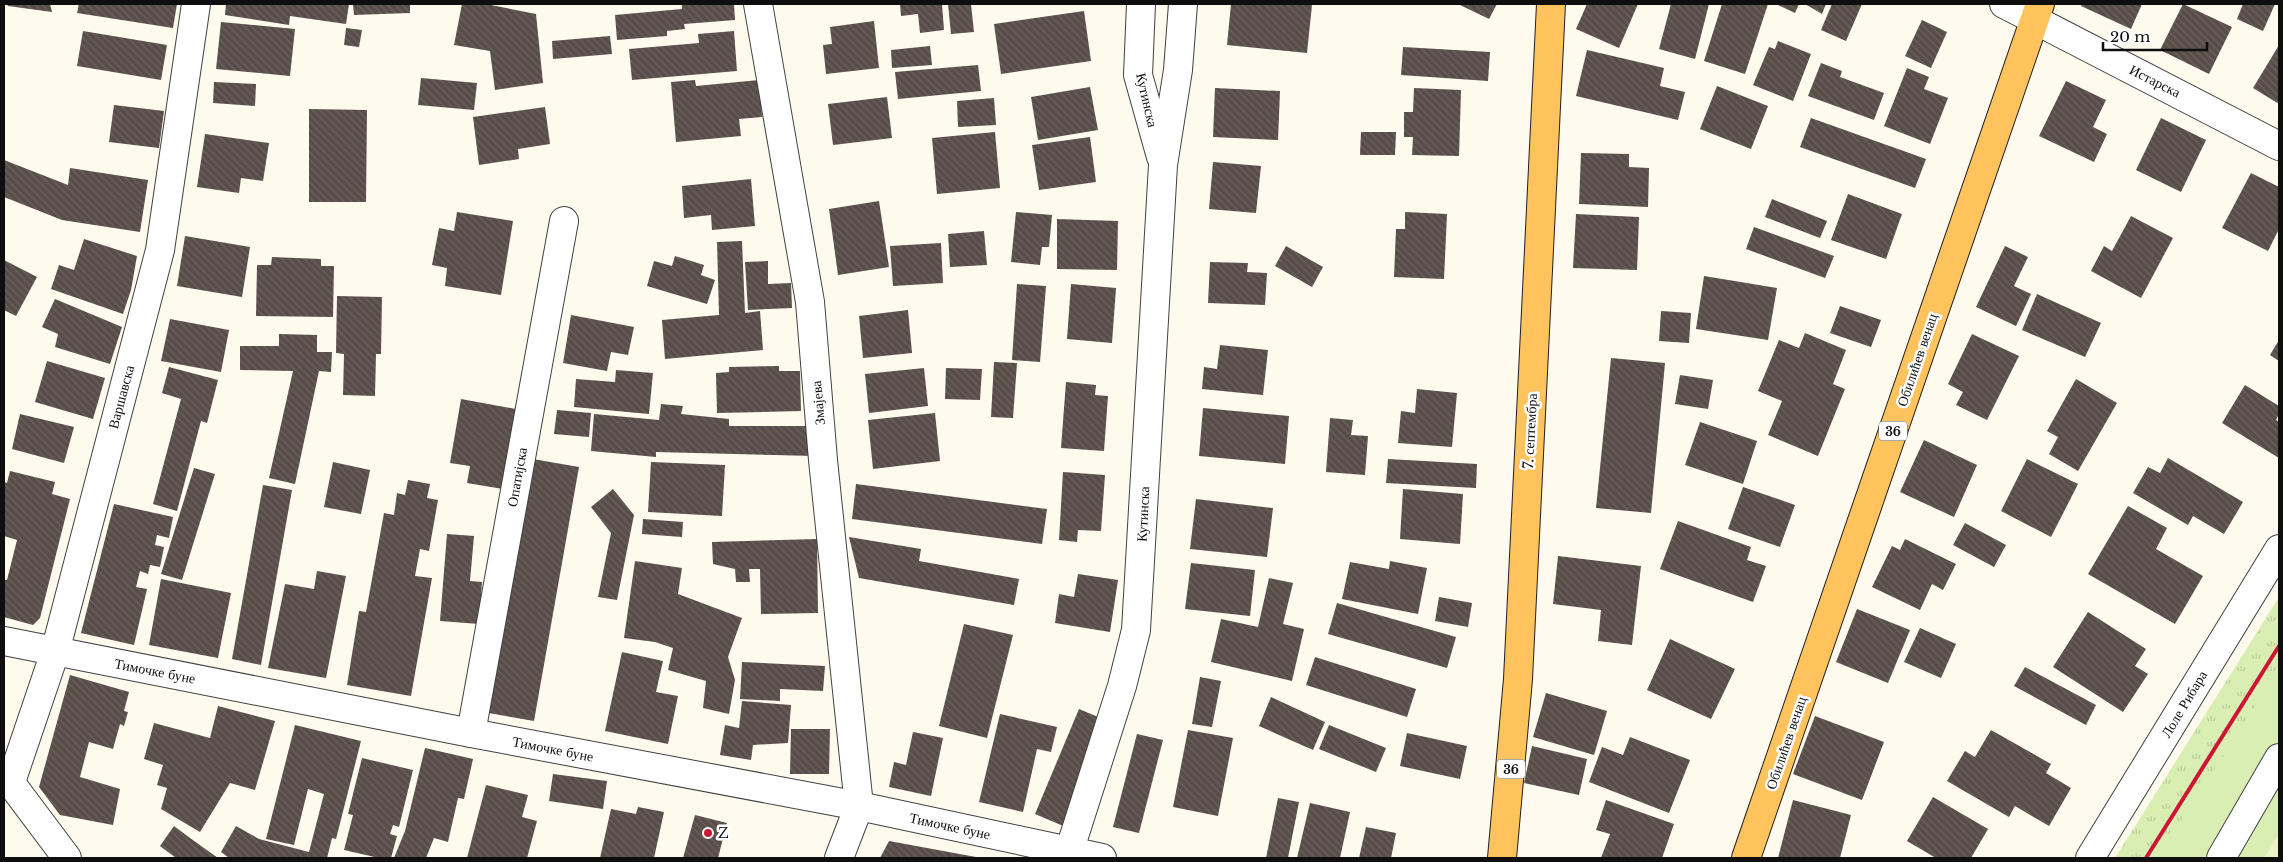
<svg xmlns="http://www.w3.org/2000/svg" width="2283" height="862" viewBox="0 0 2283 862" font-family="'Libre Baskerville',serif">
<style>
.grass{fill:url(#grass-tufts)}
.park{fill:#d9eeb3}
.pitch{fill:#eaf4c6}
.building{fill:url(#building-back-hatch)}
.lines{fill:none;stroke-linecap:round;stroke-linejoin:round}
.minor-casing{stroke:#414141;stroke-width:30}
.primary-casing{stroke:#1f1f1f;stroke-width:30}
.minor{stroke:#fff;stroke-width:28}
.primary{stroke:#ffc35e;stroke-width:28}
.rail{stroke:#cd1636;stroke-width:4}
.poi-dot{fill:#cd1636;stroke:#fff;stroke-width:2}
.labels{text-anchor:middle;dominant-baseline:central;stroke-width:5;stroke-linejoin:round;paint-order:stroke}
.shield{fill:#fff;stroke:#565656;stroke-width:1}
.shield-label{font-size:12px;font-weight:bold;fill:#0e0e0e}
.street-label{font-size:14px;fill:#0e0e0e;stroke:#fff}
.poi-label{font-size:14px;fill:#0e0e0e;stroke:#fff;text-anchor:start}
</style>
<defs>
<pattern id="grass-tufts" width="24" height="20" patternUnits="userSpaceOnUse" patternTransform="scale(1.25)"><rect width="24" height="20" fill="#d9eeb3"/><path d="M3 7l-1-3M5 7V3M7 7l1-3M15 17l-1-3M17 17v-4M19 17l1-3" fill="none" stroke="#b9cb99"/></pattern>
<pattern id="building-back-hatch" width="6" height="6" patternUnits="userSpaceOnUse" patternTransform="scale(1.25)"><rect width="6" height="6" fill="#584d49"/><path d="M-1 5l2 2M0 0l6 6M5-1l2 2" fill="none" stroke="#6b625f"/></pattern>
</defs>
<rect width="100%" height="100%" fill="#fffaee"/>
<polygon class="grass" points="2279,597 2279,858 2115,858"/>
<polygon class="park" points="2279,669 2279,858 2157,858 2277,672"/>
<polygon class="pitch" points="2279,834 2279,858 2264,858"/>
<g class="building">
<polygon points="7,4 50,4 52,12 8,6"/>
<polygon points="79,4 177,4 173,28 77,13"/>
<polygon points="226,4 349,4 346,24 290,16 289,25 225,15"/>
<polygon points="353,4 410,4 410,13 354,15"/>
<polygon points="462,4 486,4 536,14 543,83 495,90 490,51 454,45"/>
<polygon points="682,4 734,4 735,20 684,24 685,29 667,31 667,36 617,40 615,15 682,9"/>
<polygon points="900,4 942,4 944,30 920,33 918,14 901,16"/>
<polygon points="948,4 971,4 974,32 951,34"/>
<polygon points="1231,4 1312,5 1307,53 1227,45"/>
<polygon points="1458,4 1497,4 1489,19"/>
<polygon points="1587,4 1638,4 1619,48 1576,29"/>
<polygon points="1671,4 1709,4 1695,59 1659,49"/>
<polygon points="1722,4 1768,4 1745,74 1704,61"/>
<polygon points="1776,4 1799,4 1795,13"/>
<polygon points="1805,4 1826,4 1822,14"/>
<polygon points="1832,4 1862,4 1846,41 1821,30"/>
<polygon points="2082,4 2142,4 2131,29 2081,6"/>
<polygon points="2183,4 2232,27 2209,74 2160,50"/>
<polygon points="2243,4 2275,4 2263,31 2237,19"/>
<polygon points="1084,11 1091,61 1001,74 994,24"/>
<polygon points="1922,20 1947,32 1931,68 1905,56"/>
<polygon points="874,21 879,68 826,74 823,45 832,44 830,27"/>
<polygon points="221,22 295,29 290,76 216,69"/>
<polygon points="346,28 362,30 359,47 344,45"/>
<polygon points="83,31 167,45 161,80 77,66"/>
<polygon points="734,31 737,71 632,80 629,49 699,43 698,34"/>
<polygon points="610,36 612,54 553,59 552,41"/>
<polygon points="1778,41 1811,54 1793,101 1753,85 1769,47 1775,49"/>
<polygon points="2279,45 2279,104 2253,88"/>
<polygon points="930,46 932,65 892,68 891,50"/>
<polygon points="1403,47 1490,52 1488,81 1401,75"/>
<polygon points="1587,50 1664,68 1660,86 1685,92 1678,120 1576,96"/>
<polygon points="1821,63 1842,71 1840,77 1884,93 1874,120 1808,96"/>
<polygon points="978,65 981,91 898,99 895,72"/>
<polygon points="1907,68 1929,77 1924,89 1948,98 1930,144 1884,126"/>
<polygon points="421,78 477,83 474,110 418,105"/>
<polygon points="695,80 696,86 759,80 762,117 739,119 741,136 676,142 671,82"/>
<polygon points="2066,81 2106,100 2093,127 2107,134 2094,162 2039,136"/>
<polygon points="214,82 256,84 255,106 213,103"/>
<polygon points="1717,86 1768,106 1751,149 1700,129"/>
<polygon points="1090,87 1098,130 1038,140 1031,97"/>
<polygon points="1215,88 1280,91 1278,140 1213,137"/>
<polygon points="1414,88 1461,90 1459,156 1412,155 1413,137 1404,137 1404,112 1413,112"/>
<polygon points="887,97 892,138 833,145 828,104"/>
<polygon points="994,98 996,125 958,127 957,101"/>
<polygon points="114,105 164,111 159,148 109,142"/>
<polygon points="545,107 550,144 518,149 519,159 479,165 473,117"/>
<polygon points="309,109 367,110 366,202 309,202"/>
<polygon points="1811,118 1926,159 1915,188 1800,147"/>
<polygon points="2161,118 2206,140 2181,192 2136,170"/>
<polygon points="995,132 1000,188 937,194 932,138"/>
<polygon points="1361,132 1396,132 1395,155 1360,155"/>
<polygon points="205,134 269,143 263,181 241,178 239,193 197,187"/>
<polygon points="1090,137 1096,182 1039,190 1032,145"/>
<polygon points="1581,153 1629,154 1629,167 1649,168 1648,207 1579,204"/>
<polygon points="4,160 68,185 70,168 148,180 140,232 62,220 4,197"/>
<polygon points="1213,162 1261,166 1256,213 1209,209"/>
<polygon points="2251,173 2279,187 2279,229 2268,251 2222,228"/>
<polygon points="751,179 755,226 712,230 711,215 684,218 682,186"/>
<polygon points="1848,194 1902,214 1886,259 1831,240"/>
<polygon points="1772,199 1827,221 1820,238 1765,217"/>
<polygon points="879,201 889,267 838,275 829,209"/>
<polygon points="457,212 513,221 501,295 445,286 447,268 432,265 439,228 454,231"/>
<polygon points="1016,212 1052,215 1049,247 1042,247 1040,265 1011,262"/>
<polygon points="1405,212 1447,214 1444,279 1394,277 1396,229 1405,229"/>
<polygon points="1576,214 1639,217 1637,270 1573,268"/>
<polygon points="2131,216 2173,238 2141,298 2091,271 2104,246 2112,251"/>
<polygon points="1057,219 1118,221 1117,270 1057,269"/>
<polygon points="1754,227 1834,256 1825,278 1746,249"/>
<polygon points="984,231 987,265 950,267 948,234"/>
<polygon points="185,236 250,247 242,297 177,286"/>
<polygon points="84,239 137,256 131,290 123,314 51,289 59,265 74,270"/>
<polygon points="742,241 745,313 760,311 763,350 665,359 662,320 719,315 717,242"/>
<polygon points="941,243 943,283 893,286 890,246"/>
<polygon points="1286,246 1323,267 1312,287 1275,266"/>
<polygon points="2005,246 2028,257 2014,286 2031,294 2016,326 1976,307"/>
<polygon points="675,256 704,265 701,275 715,280 707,304 647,286 654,261 672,266"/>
<polygon points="272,257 321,259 321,266 334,266 333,317 256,316 257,265 271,265"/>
<polygon points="4,260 37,277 16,316 4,310"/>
<polygon points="768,261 768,284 791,283 792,308 748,310 745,262"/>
<polygon points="1210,262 1248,263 1247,272 1267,273 1265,305 1208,303"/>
<polygon points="1704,276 1777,288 1768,340 1696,329"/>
<polygon points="1017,284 1046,286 1040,362 1012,360"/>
<polygon points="1071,284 1116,288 1112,343 1067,339"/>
<polygon points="2037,294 2101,323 2085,357 2022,330"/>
<polygon points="337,296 382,297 381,354 376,354 375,396 343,395 344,354 336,353"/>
<polygon points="55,299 122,327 110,364 55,347 58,334 42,327"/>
<polygon points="1840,306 1881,320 1871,347 1830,333"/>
<polygon points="908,310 912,353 863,358 859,316"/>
<polygon points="1661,311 1691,313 1689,343 1659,341"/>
<polygon points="571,315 634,327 628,355 611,352 607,371 563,363"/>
<polygon points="170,319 229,330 221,372 161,361"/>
<polygon points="1805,333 1846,350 1833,384 1845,389 1818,456 1768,435 1782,401 1758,391 1779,340 1799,348"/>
<polygon points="279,334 317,335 317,352 332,352 331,372 319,371 295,484 269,478 293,371 240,370 240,346 279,346"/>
<polygon points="1972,334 2019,356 1987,420 1956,405 1963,392 1948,384"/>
<polygon points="2279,340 2279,361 2270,355"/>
<polygon points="1220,345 1268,350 1263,395 1202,389 1204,367 1217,369"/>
<polygon points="1611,358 1665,363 1651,513 1596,508"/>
<polygon points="47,361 105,378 93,419 35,402"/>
<polygon points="994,362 1017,363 1013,418 991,417"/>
<polygon points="779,366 779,371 800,371 801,411 717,413 716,373 729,372 729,367"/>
<polygon points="169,367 218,380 207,423 201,421 177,511 153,504 181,399 162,393"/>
<polygon points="924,368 928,406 869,413 865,374"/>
<polygon points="946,368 982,369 980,400 945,399"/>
<polygon points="616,370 653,373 649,414 574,407 576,379 615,382"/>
<polygon points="1680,375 1713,380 1708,409 1675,404"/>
<polygon points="2076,379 2117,403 2078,471 2049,454 2058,437 2047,431"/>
<polygon points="1066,382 1096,385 1095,395 1108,396 1104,451 1061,448"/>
<polygon points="2245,385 2279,406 2279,414 2276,420 2279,422 2279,458 2222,423"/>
<polygon points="1417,389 1457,393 1452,447 1398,443 1401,411 1415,413"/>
<polygon points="461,399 516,409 503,489 467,483 470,466 450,463"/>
<polygon points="661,404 683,406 681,414 729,419 729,426 811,426 815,456 656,452 656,457 591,451 594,414 659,420"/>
<polygon points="1203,408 1289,416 1285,464 1199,456"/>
<polygon points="557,410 591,413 589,437 554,434"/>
<polygon points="935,413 940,461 873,469 868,420"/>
<polygon points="20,414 74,427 64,463 12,449"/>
<polygon points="1330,418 1353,420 1351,435 1368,436 1365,475 1326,472"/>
<polygon points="1700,422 1757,441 1743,484 1685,465"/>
<polygon points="1924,440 1977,465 1954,517 1900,492"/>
<polygon points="527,458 579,467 534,721 483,712"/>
<polygon points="2168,458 2243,502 2224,534 2193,516 2188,525 2133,493 2148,467 2160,473"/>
<polygon points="1388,459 1477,464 1476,488 1386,483"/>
<polygon points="2027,459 2078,484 2051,537 2001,511"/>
<polygon points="333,462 370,470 361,514 324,507"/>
<polygon points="651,462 725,465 722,516 648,512"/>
<polygon points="194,468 215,474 182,580 161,574"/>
<polygon points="10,471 55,482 52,494 70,499 40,618 33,625 4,617 4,580 7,580 17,540 4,536 4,482 7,483"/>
<polygon points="1063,472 1105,475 1101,531 1078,530 1077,542 1059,540"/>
<polygon points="408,480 430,484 427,498 438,500 429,551 420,549 415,576 432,578 411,696 347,685 359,611 366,612 384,513 394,515 397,493 405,495"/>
<polygon points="856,484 1047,509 1042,544 852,519"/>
<polygon points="263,485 292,490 261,665 232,659"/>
<polygon points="1743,487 1795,505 1780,547 1728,529"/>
<polygon points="613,489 634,515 617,600 598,597 611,533 591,507"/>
<polygon points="1403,489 1463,494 1460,544 1400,539"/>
<polygon points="1196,499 1273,508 1267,557 1190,549"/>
<polygon points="114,504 173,517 169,538 157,535 155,545 164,547 160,567 150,565 148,574 140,571 136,587 147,589 134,645 81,633"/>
<polygon points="2128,506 2167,528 2156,549 2203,576 2175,624 2088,574"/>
<polygon points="643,519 683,522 682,537 642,534"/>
<polygon points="1678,521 1751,547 1747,560 1766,566 1753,602 1660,569"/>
<polygon points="1965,523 2006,545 1994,567 1953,545"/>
<polygon points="447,534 474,536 470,581 482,582 479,624 440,621"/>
<polygon points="849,537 921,549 919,561 1019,579 1014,605 859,578"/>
<polygon points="817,539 818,613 761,614 760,569 749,569 750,582 736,582 735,569 713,564 712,542"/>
<polygon points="1905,539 1956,564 1943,590 1932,584 1920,610 1872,587 1892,546 1900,550"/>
<polygon points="1558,556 1641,566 1632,645 1598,641 1601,610 1553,604"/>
<polygon points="635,561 682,568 678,594 742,618 728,657 735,680 729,714 703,708 706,681 668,670 673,648 655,642 624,638"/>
<polygon points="1390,561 1427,568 1418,614 1342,599 1350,562 1389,569"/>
<polygon points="1191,563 1255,570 1250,616 1185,609"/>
<polygon points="317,571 346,576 326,678 268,668 285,584 314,589"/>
<polygon points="1078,574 1118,580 1110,632 1055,623 1059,594 1074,597"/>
<polygon points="1269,578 1293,583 1283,624 1304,629 1292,681 1211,662 1221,619 1258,627"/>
<polygon points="161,579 231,593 218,658 149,645"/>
<polygon points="1439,597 1472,603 1468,627 1435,621"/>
<polygon points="1337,603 1456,637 1447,668 1328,634"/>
<polygon points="1857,609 1910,630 1888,683 1836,662"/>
<polygon points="2088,612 2146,649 2135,666 2148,674 2123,712 2053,667"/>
<polygon points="964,624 1013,635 987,738 939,726"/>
<polygon points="1920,628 1956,644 1941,678 1904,662"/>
<polygon points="1670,639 1735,669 1711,719 1647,690"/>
<polygon points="622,652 663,661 656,692 678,696 668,744 605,731"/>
<polygon points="1315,657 1416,689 1407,717 1306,685"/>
<polygon points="742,662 825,666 823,691 780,689 780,701 740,699"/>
<polygon points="2025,667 2096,705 2086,725 2014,686"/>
<polygon points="70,675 129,692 124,711 128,712 124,726 120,724 113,749 89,742 80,777 120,789 113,825 60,815 39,787"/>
<polygon points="1200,677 1221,681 1212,727 1192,724"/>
<polygon points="1546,693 1607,711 1594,755 1533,737"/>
<polygon points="1271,697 1325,722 1313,750 1259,726"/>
<polygon points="742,701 791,705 788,743 753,745 751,760 720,755 725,725 739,728"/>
<polygon points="218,706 275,721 255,790 230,783 200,832 161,809 167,788 157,785 163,765 144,759 154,723 210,738"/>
<polygon points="1079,709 1103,719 1068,828 1035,814"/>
<polygon points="1000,714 1057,727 1051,752 1037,749 1023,812 979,802"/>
<polygon points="1815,716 1884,742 1862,800 1793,774"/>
<polygon points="295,725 361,741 336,839 332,838 327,858 229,858 221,852 236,826 259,839 309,852 324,794 308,789 294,845 266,839"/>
<polygon points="1329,725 1386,748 1376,772 1319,749"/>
<polygon points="791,729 830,729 829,774 790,774"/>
<polygon points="1188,730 1233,738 1218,816 1173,807"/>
<polygon points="1991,730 2051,764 2046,773 2071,788 2049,826 2015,806 2009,817 1947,781 1965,751 1975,757"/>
<polygon points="913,732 943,738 931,796 889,787 894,762 906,765"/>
<polygon points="1407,733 1467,746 1460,779 1400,766"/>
<polygon points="1137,734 1163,740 1139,833 1113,827"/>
<polygon points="1630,737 1690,760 1669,813 1589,782 1602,747 1623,755"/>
<polygon points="1532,746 1587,759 1579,795 1524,783"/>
<polygon points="425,748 473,759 464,799 458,798 448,842 434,838 426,858 394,858 405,831"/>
<polygon points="362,758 413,770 399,827 393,825 390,834 397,836 391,858 379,858 344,850 353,815 348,814"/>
<polygon points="553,774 607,781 603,809 549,801"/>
<polygon points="486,785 528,795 522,817 537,821 527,858 467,858"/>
<polygon points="1933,797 1988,829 1971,858 1936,858 1907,841"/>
<polygon points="1278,798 1299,802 1288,858 1266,858"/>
<polygon points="1606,800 1674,824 1662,858 1601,858 1610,834 1596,830"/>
<polygon points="1793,800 1851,815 1840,858 1778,858"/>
<polygon points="1310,803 1350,812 1340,858 1297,858"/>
<polygon points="638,807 664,812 654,858 600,858 611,809 636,814"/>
<polygon points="695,815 727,823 718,858 683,858"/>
<polygon points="174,826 190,838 218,858 176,858 160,846"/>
<polygon points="1366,827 1396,833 1391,858 1359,858"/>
<polygon points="889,841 976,857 976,858 880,858"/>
</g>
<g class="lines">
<g class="minor-casing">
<g id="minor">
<polyline points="758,4 810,302 823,460 859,806 839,858"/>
<polyline points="1141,4 1138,75 1161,157"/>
<polyline points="2004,4 2279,146"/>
<polyline points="4,641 471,733 859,806 1102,858"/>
<polyline points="471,733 564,221"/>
<polyline points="4,774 67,858"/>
<polyline points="11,782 55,652 160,250 196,4"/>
<polyline points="1069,852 1122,686 1136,630 1163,165 1178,70 1183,4"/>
<polyline points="2090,858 2279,549"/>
<polyline points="2221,858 2279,758"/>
</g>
</g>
<g class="primary-casing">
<g id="primary">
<polyline points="1502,858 1518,679 1551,4"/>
<polyline points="1746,858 2040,4"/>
</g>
</g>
<use href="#minor" class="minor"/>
<use href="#primary" class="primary"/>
<polyline class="rail" points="2146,858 2279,646"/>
</g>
<circle class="poi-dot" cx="708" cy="833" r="5"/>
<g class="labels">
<g class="shield">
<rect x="1879" y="421.5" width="28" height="19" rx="4"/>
<rect x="1497" y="759.5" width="28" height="19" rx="4"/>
</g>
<g class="shield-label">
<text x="1893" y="431">36</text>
<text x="1511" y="769">36</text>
</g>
<g class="street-label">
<text transform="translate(2155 81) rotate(27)">Истарска</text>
<text transform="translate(1147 100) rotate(77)">Кутинска</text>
<text transform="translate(1917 360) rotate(-71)">Обилићев венац</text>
<text transform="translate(121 397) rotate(-75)">Варшавска</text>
<text transform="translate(818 403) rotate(-95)">Змајева</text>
<text transform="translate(1530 431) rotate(-87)">7. септембра</text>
<text transform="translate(517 477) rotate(-80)">Опатијска</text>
<text transform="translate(1143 514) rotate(-87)">Кутинска</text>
<text transform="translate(155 671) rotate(11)">Тимочке буне</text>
<text transform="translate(2184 704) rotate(-59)">Лоле Рибара</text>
<text transform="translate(1786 743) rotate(-71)">Обилићев венац</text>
<text transform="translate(553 749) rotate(11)">Тимочке буне</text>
<text transform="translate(950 826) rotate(12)">Тимочке буне</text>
</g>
<g class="poi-label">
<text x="718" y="833">Z</text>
</g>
</g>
<rect width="2283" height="862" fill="none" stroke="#0e0e0e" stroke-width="10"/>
<path d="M2103 42v8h104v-8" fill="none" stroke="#0e0e0e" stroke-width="2.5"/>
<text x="2110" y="42" font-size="15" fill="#0e0e0e" stroke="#ffffff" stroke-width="4" paint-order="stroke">20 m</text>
</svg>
